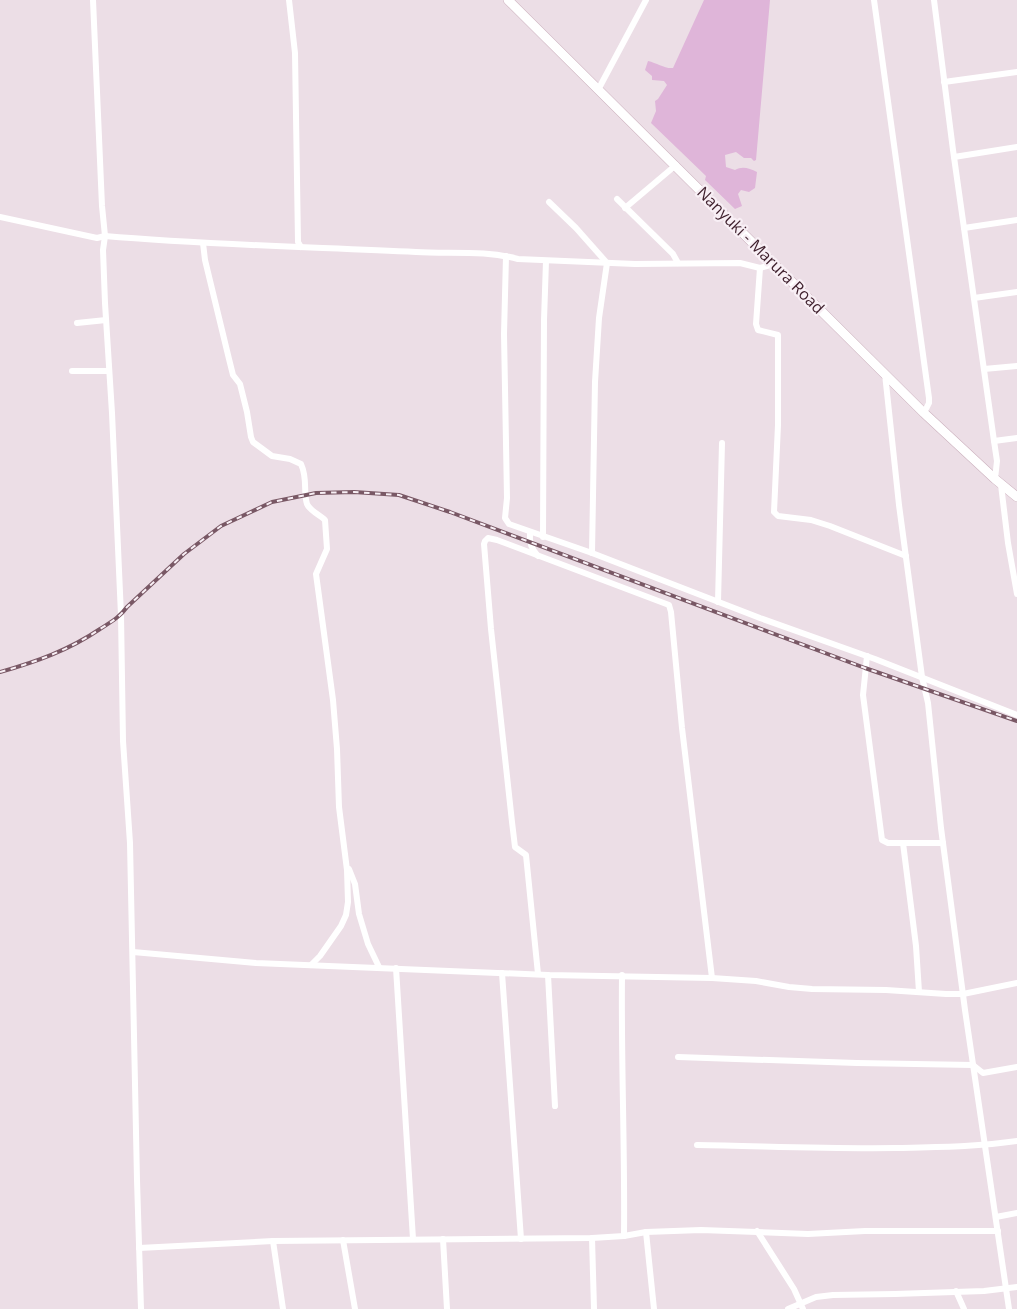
<svg xmlns="http://www.w3.org/2000/svg" width="1017" height="1309" viewBox="0 0 1017 1309" font-family="'Open Sans',sans-serif">
<style>
.green{fill:#dfb5d9}
.lines{fill:none;stroke-linecap:round;stroke-linejoin:round}
.secondary-casing{stroke:#ccb1be;stroke-width:10}
.street{stroke:#fff;stroke-width:6}
.secondary{stroke:#fff;stroke-width:9}
.rail-casing{stroke:#795865;stroke-width:4}
.rail{stroke:#f8eff5;stroke-width:2;stroke-dasharray:5.5;stroke-linecap:butt}
.labels{text-anchor:middle;dominant-baseline:central;stroke-width:4.5;stroke-linejoin:round;paint-order:stroke}
.street-label{font-size:16px;fill:#3d1e2b;stroke:#f8eff5}
</style>
<rect width="100%" height="100%" fill="#ecdee6"/>
<path class="green" d="M704 0H770L756 160 754 161 751 158H744L736 152 725 155 726 167 735 170C742 166 749 168 757 172L755 188 749 192 741 190 738 194 742 206 735 209 705 180 706 176 651 123 656 111 655 101 658 99 667 85 664 81 652 80V76L645 70 648 61C657 63 665 69 673 68Z"/>
<g class="lines">
<g class="secondary-casing">
<polyline id="secondary" points="508,0 924,413 995,479 1017,497"/>
</g>
<g class="street">
<polyline points="93,0 102,206 105,236 103,250 105,303 112,413 121,615 123,741 130,843 137,1180 141,1309"/>
<polyline points="289,0 295,53 298,242 301,247"/>
<polyline points="874,0 929,398 929,403 924,413"/>
<polyline points="934,0 953,150 994,441 997,461 995,479"/>
<polyline points="944,82 1017,72"/>
<polyline points="598,90 646,0"/>
<polyline points="954,157 1017,147"/>
<polyline points="617,199 673,254 678,263"/>
<polyline points="549,202 576,228 607,263 599,318 595,382 592,553"/>
<polyline points="625,208 676,165"/>
<path d="M0 217 97 238 105 236C208 245 312 247 416 252 450 254 485 250 518 259L635 264 740 263 760 268 774 264"/>
<polyline points="964,228 1017,220"/>
<path d="M203 243 205 260 229 359 233 375 240 384 247 412 251 437 253 442 272 456 290 459 301 464C308 479 303 492 307 504 310 511 320 515 325 520L327 549 316 574 333 700 337 749 339 807 347 870 348 902 346 915 341 926 320 956 311 965"/>
<polyline points="506,256 504,334 507,498 505,518 509,524 592,553 760,618 875,659 1017,715"/>
<polyline points="760,268 756,324 758,330 778,335 778,425 774,512 778,516 811,520 830,526 906,556"/>
<polyline points="974,298 1017,292"/>
<polyline points="77,323 106,320"/>
<polyline points="984,369 1017,366"/>
<polyline points="72,371 109,371"/>
<polyline points="885,374 899,505 922,677 928,703 941,828 965,1010 1009,1309"/>
<polyline points="994,441 1017,438"/>
<polyline points="1001,485 1008,543 1017,594"/>
<path d="M530 533C529 542 531 549 538 556"/>
<polyline points="543,537 544,320 546,261"/>
<polyline points="718,602 722,443"/>
<polyline points="867,656 863,695 882,840 888,843 943,843"/>
<polyline points="903,843 916,946 919,992"/>
<polyline points="349,869 355,884 359,914 368,944 379,967"/>
<polyline points="133,952 256,963 548,975 712,978 756,981 789,987 812,989 886,990 946,994 963,994 1017,983"/>
<polyline points="396,968 413,1239"/>
<polyline points="502,973 521,1239"/>
<polyline points="538,974 526,855 515,847 512,822 491,629 484,544 485,541 488,538 497,540 669,605 671,612 682,728 712,978"/>
<polyline points="548,975 555,1106"/>
<path d="M622 975C621 1062 625 1149 624 1236"/>
<polyline points="678,1057 857,1063 973,1065 983,1073 1017,1067"/>
<path d="M697 1145C763 1146 829 1149 895 1148 937 1147 976 1147 1017 1141"/>
<polyline points="996,1217 1017,1213"/>
<polyline points="757,1231 794,1289 803,1309"/>
<polyline points="646,1232 654,1309"/>
<polyline points="592,1238 594,1309"/>
<polyline points="443,1239 447,1309"/>
<polyline points="343,1240 355,1309"/>
<polyline points="273,1241 283,1309"/>
<polyline points="139,1248 273,1241 592,1238 624,1236 646,1232 701,1230 808,1234 865,1231 998,1231"/>
<polyline points="956,1291 964,1309"/>
<polyline points="788,1309 816,1297 833,1295 895,1294 984,1291 1017,1287"/>
</g>
<use href="#secondary" class="secondary"/>
<g class="rail-casing">
<path id="rail" d="M0 672C36 662 69 650 100 629 111 622 120 617 127 607L184 554 221 526 272 502 316 493 354 492 399 495 450 512 865 668 1017 721"/>
</g>
<use href="#rail" class="rail"/>
</g>
<g class="labels">
<g class="street-label">
<text transform="translate(761 250) rotate(45)">Nanyuki - Marura Road</text>
</g>
</g>
</svg>
